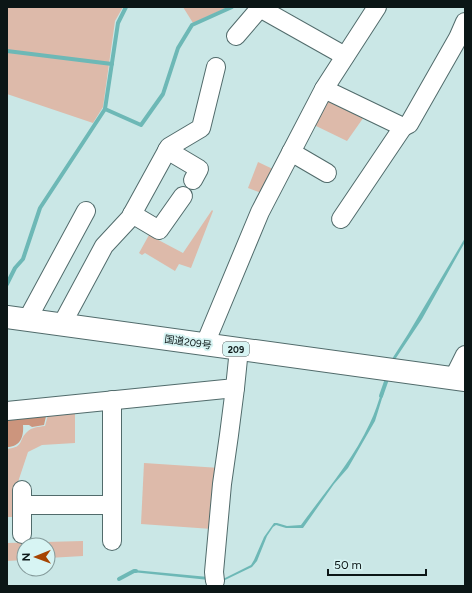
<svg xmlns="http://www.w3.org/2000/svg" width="472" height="593" viewBox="0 0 472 593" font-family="Figtree,'Noto Sans JP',sans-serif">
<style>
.green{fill:#ddbaaa}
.forest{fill:#cc957d}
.water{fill:#6db8b6}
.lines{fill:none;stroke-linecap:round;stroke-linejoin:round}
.stream{stroke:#6db8b6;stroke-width:4}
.minor-casing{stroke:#516b6b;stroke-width:20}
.highway-casing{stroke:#516b6b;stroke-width:24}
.minor{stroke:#fff;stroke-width:18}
.highway{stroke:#fff;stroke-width:22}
.labels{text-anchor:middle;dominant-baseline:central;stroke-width:4;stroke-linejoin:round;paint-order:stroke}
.shield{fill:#d7f4f3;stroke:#485958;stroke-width:1}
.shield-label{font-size:9px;font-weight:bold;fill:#0b1616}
.street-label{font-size:10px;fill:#0b1616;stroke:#d7f4f3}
</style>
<rect width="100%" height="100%" fill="#cae7e6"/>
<g class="green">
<polygon points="7,7 123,7 115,21 103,107 93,123 7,94"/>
<polygon points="183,7 228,7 193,23"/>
<polygon points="329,99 366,114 347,141 314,125"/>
<polygon points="258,162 277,171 264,194 248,188"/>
<polygon points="212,210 213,211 191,268 179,264 175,271 145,253 142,255 139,253 149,235 183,253"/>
<path d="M75 411V443L42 445 28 452 18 482 17 517H7V449C25 447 18 440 27 432 32 427 38 427 45 426L48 415Z"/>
<polygon points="144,463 220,468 212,529 141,524"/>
<polygon points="83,541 83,556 48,558 48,545 24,545 24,560 7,561 7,543"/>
</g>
<path class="forest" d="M47 412 44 425 32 427 29 425H23C24 437 20 447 7 447V413Z"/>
<g class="water">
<polygon points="465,238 465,242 422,319 394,361 392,359 408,334"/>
<path d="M382 391 384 392 375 421 348 468 334 484 303 528H286L276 525 273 527 267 536 257 561 252 567 225 580H209L132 572 134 570 219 578H225L251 565 254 560 264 537 274 523H277L287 526 301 525C325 492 353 460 370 423 375 413 378 402 382 391Z"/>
</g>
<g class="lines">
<g class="stream">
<polyline points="7,51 112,64"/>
<polyline points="105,109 141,125 163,94 178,48 192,25 232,7"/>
<polyline points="7,284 15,268 23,259 40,208 105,109 118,23 126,7"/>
<polyline points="381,396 388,376"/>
<polyline points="119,579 134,571 136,571"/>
</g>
<g class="minor-casing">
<g id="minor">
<polyline points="258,7 345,56"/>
<polyline points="236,36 260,8"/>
<polyline points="324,89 403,127 409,124 458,38 465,22"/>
<polyline points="167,150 199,169 193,180"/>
<polyline points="291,152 327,173"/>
<polyline points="132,214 159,230 183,196"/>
<polyline points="341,219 403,127"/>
<polyline points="27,320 86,211"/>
<polyline points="62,324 104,246 130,218 169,147 201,128 216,67"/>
<polyline points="205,344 260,212 324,89 377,7"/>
<polyline points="453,379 465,355"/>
<polyline points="112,400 112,541"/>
<polyline points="7,411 235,388 239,349"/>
<polyline points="22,505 112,505"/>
<polyline points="22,534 22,490"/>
<polyline points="215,581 214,572 222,484 229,435 235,388"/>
</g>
</g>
<g class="highway-casing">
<polyline id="highway" points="7,317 465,380"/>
</g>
<use href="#minor" class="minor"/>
<use href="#highway" class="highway"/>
</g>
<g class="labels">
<rect class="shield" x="223" y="342" width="26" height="14" rx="3"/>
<g class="shield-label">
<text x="236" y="349">209</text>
</g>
<g class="street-label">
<text transform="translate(188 342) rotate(8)">国道209号</text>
</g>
</g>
<rect width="472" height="593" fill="none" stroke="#0b1616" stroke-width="16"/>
<g transform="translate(36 557) rotate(269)"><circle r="19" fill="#d7f4f3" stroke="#859b9b"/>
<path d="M0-3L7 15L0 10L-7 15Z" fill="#a64402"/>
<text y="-6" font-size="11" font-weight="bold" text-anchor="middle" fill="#0b1616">N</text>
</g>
<path d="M328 569v6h98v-6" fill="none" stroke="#0b1616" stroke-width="2"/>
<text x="334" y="569" font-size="12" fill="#0b1616" stroke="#d7f4f3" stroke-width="3" paint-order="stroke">50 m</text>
</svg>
